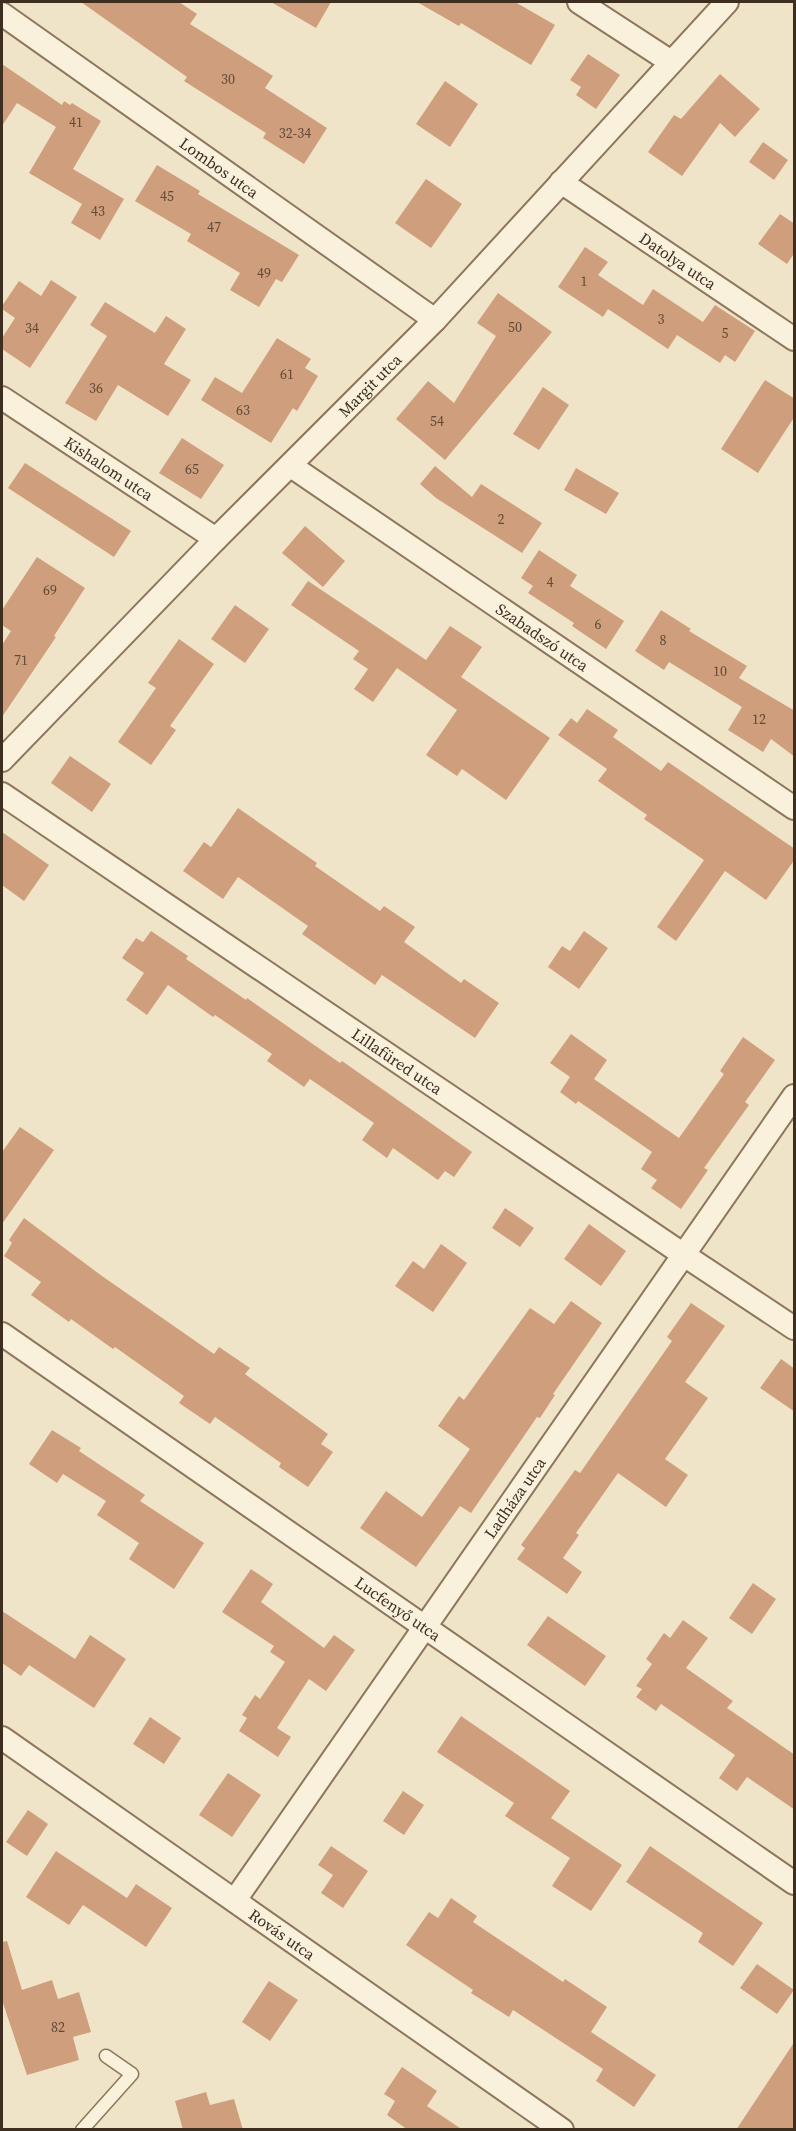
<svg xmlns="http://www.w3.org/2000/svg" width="796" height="2131" viewBox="0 0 796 2131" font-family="'Source Serif 4',serif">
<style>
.building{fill:#cf9f7d}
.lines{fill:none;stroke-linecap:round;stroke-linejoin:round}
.service-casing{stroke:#8d765c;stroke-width:15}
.minor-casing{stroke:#8d765c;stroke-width:26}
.service{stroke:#faf1dc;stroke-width:12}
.minor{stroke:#faf1dc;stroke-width:22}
.labels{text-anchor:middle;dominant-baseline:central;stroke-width:5;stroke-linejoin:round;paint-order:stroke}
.number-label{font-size:14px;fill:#624a37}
.street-label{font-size:16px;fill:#3d2e20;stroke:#f7eed8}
</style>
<rect width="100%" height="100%" fill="#f0e4c8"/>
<g class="building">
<polygon points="81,2 179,2 197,14 190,24 273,76 265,88 327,128 304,164 263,138 266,133 184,81 187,77"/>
<polygon points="271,2 331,2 316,28"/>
<polygon points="417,2 515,2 555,25 531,65 461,23 459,26"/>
<polygon points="588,54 620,75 596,109 576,95 581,87 570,80"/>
<polygon points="2,64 62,105 64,101 70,105 72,103 101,121 73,169 124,199 100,240 71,223 82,204 29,173 56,127 17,103 2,126"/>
<polygon points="720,74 760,109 735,137 720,123 682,176 648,152 674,115 681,119"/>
<polygon points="445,81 478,104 450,147 416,124"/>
<polygon points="763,142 788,160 774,180 749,162"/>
<polygon points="157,165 200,191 198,194 299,255 282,282 276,279 259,307 230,290 240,273 187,241 191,234 135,201"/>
<polygon points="426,179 462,204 431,248 395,223"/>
<polygon points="780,214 795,224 795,252 787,264 758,244"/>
<polygon points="585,247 608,262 598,275 643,305 653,289 703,322 715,305 755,331 735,362 725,355 720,363 677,335 668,349 608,309 603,317 558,287"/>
<polygon points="51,280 77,297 30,368 2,349 2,338 15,318 2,309 2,306 19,281 41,296"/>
<polygon points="498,293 552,332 445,460 396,419 428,381 454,403 496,336 477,323"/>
<polygon points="105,302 155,333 166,316 186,329 164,364 191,380 168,416 118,385 96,421 65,403 107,336 90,325"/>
<polygon points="277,338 311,359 305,368 318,376 297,411 293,408 271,443 201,400 215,377 242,393"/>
<polygon points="765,380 795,399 795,416 758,473 721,449"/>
<polygon points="543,387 569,405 539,450 513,434"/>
<polygon points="182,438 224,465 201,499 159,473"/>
<polygon points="25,463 131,531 114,557 8,488"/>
<polygon points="435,466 472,497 481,484 542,523 522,553 436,498 420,484"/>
<polygon points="576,468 619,493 606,514 564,490"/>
<polygon points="305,526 345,561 323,587 282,553"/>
<polygon points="539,550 577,575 570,586 624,621 606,649 572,626 574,623 528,593 533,586 521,578"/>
<polygon points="37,557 85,588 54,636 56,637 2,717 2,645 11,631 2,625 2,610"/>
<polygon points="308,581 426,660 450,626 482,647 461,677 550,738 506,800 462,769 457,776 426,755 457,710 397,668 373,702 354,689 368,669 353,659 359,651 291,605"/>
<polygon points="235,605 269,629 245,663 211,639"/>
<polygon points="661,610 691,629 689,631 747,666 739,678 795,711 795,757 771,739 763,752 728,730 742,707 669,662 664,670 635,651"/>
<polygon points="179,639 214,664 170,726 176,730 151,765 118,742 156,688 148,683"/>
<polygon points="587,709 618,730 613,737 661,771 668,762 795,849 795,859 766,900 725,871 676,941 657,927 704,860 644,819 647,815 598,781 607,769 558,735 571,718 577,723"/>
<polygon points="70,756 111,784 92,812 51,783"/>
<polygon points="238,808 317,863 315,866 380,911 384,906 415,927 404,942 461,983 464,979 499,1003 475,1038 382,975 375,985 302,934 308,926 238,877 223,899 183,871 204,842 211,847"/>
<polygon points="2,832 49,865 24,901 2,885"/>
<polygon points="151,931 188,956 186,959 246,1000 247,998 340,1063 342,1061 472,1152 454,1177 445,1171 438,1180 393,1148 387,1158 362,1140 374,1123 310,1079 304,1087 267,1061 272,1054 215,1015 213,1017 168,985 147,1015 126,1000 144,973 122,958 136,938 143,942"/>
<polygon points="584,931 608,948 579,989 548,967 562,946 570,951"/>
<polygon points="571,1034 607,1060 594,1079 679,1138 724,1074 720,1071 743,1037 775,1060 745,1102 749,1105 704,1168 708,1170 681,1209 651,1188 657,1180 641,1169 652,1152 578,1101 576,1104 560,1092 570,1077 550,1063"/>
<polygon points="20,1127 54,1150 2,1224 2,1152"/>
<polygon points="505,1208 534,1228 520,1247 492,1228"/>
<polygon points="24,1218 102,1276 214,1354 219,1347 250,1368 245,1374 328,1434 321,1444 333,1452 308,1487 279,1467 281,1463 215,1417 210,1424 179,1403 184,1396 115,1347 113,1349 71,1319 69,1322 31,1295 41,1282 4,1256 12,1243 9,1240"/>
<polygon points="589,1224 626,1251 601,1286 564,1259"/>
<polygon points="441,1244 467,1263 433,1312 395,1286 413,1261 424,1269"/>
<polygon points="571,1301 602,1323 553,1394 555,1395 540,1418 537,1417 471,1513 460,1506 416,1567 360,1528 386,1491 422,1517 470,1449 438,1426 459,1396 464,1400 530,1308 554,1324"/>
<polygon points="691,1303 725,1326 685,1382 708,1398 665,1459 688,1475 666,1507 618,1473 576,1533 579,1535 563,1558 582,1572 567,1594 517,1559 525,1548 521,1545 575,1470 580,1473 672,1341 667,1337"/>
<polygon points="781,1359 795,1369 795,1412 760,1388"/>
<polygon points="52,1430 81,1448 79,1451 145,1495 140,1501 204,1543 174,1589 129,1559 139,1543 97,1515 106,1501 63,1474 57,1483 29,1464"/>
<polygon points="251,1569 273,1584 261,1602 324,1648 334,1635 355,1650 326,1691 309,1679 277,1728 291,1737 278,1757 239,1731 247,1718 242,1715 255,1695 260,1699 285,1662 270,1652 274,1646 222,1612"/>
<polygon points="753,1583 776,1599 752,1634 729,1618"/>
<polygon points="2,1611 75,1659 90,1635 126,1659 94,1708 29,1665 21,1676 2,1663"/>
<polygon points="548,1616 606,1656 585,1686 527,1645"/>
<polygon points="683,1620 708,1638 686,1668 733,1701 727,1708 795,1755 795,1810 747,1777 737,1791 719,1778 735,1755 661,1704 656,1711 636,1697 642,1689 636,1686 652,1664 646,1659 664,1633 670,1638"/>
<polygon points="461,1716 570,1791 551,1818 622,1865 591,1911 552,1886 570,1858 505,1816 514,1803 437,1752"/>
<polygon points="150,1717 181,1738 164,1764 133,1744"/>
<polygon points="228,1773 261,1795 232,1837 199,1815"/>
<polygon points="403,1791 424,1805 404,1835 383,1821"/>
<polygon points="28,1810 48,1824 27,1856 6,1842"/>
<polygon points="331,1846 368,1871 343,1908 321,1893 333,1875 318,1865"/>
<polygon points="650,1846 763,1923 733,1966 698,1942 703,1933 626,1882"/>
<polygon points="56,1851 127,1898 136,1884 172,1908 146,1947 83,1905 69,1925 26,1897"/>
<polygon points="451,1898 477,1916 473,1922 563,1982 565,1979 607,2007 591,2032 656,2075 634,2107 596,2081 603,2069 513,2010 509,2017 471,1993 473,1990 406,1945 429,1912 438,1918"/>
<polygon points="7,1941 22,1990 52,1980 58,1999 79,1992 91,2032 73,2037 79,2060 27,2075 2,2000 2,1942"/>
<polygon points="757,1964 794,1990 777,2014 740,1988"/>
<polygon points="269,1981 298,2000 270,2041 242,2022"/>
<polygon points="795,2041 795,2130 736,2130"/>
<polygon points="402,2067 437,2091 427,2106 463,2130 408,2130 387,2115 395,2101 384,2094"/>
<polygon points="206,2092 210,2105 234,2099 243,2130 183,2130 175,2101"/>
</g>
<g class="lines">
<g class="service-casing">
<polyline id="service" points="82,2130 132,2074 106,2056"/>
</g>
<g class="minor-casing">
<g id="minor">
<polyline points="579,2 671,62"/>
<path id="s1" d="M2 14 435 320"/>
<path id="s2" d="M561 182 794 339"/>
<path id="s3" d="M2 398 216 539"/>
<path id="s4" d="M291 466 794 808"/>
<path id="s5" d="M2 760 216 539 435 320 727 2"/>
<path id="s6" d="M2 794 684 1255 794 1328"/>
<path id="s7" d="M2 1334 794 1883"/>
<path id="s8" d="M2 1738 562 2130"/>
<path id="s9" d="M235 1900 794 1096"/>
</g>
</g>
<use href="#service" class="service"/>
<use href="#minor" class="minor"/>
</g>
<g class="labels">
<g class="number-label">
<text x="228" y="79">30</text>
<text x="76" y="122">41</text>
<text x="295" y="133">32-34</text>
<text x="167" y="196">45</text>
<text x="98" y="211">43</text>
<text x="214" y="227">47</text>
<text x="264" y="273">49</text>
<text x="584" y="281">1</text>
<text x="661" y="319">3</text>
<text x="515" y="327">50</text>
<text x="32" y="328">34</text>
<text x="725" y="333">5</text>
<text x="287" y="374">61</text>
<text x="96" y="388">36</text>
<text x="243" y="410">63</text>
<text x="437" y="421">54</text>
<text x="192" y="469">65</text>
<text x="501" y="519">2</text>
<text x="550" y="582">4</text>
<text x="50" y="590">69</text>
<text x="598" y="624">6</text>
<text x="663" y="640">8</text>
<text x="21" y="660">71</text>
<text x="720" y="671">10</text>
<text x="759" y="719">12</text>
<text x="58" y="2027">82</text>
</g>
<g class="street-label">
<text stroke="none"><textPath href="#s1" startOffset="266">Lombos utca</textPath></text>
<text stroke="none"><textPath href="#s2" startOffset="141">Datolya utca</textPath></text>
<text stroke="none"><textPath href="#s5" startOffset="525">Margit utca</textPath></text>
<text stroke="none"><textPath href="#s3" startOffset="128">Kishalom utca</textPath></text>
<text stroke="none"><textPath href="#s4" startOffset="304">Szabadszó utca</textPath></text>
<text stroke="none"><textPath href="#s6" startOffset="477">Lillafüred utca</textPath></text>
<text stroke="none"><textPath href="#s9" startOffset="490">Ladháza utca</textPath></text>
<text stroke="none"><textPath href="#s7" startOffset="482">Lucfenyő utca</textPath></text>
<text stroke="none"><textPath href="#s8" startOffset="342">Rovás utca</textPath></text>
</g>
</g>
<rect width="796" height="2131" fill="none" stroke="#3d2e20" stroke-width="6"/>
</svg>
